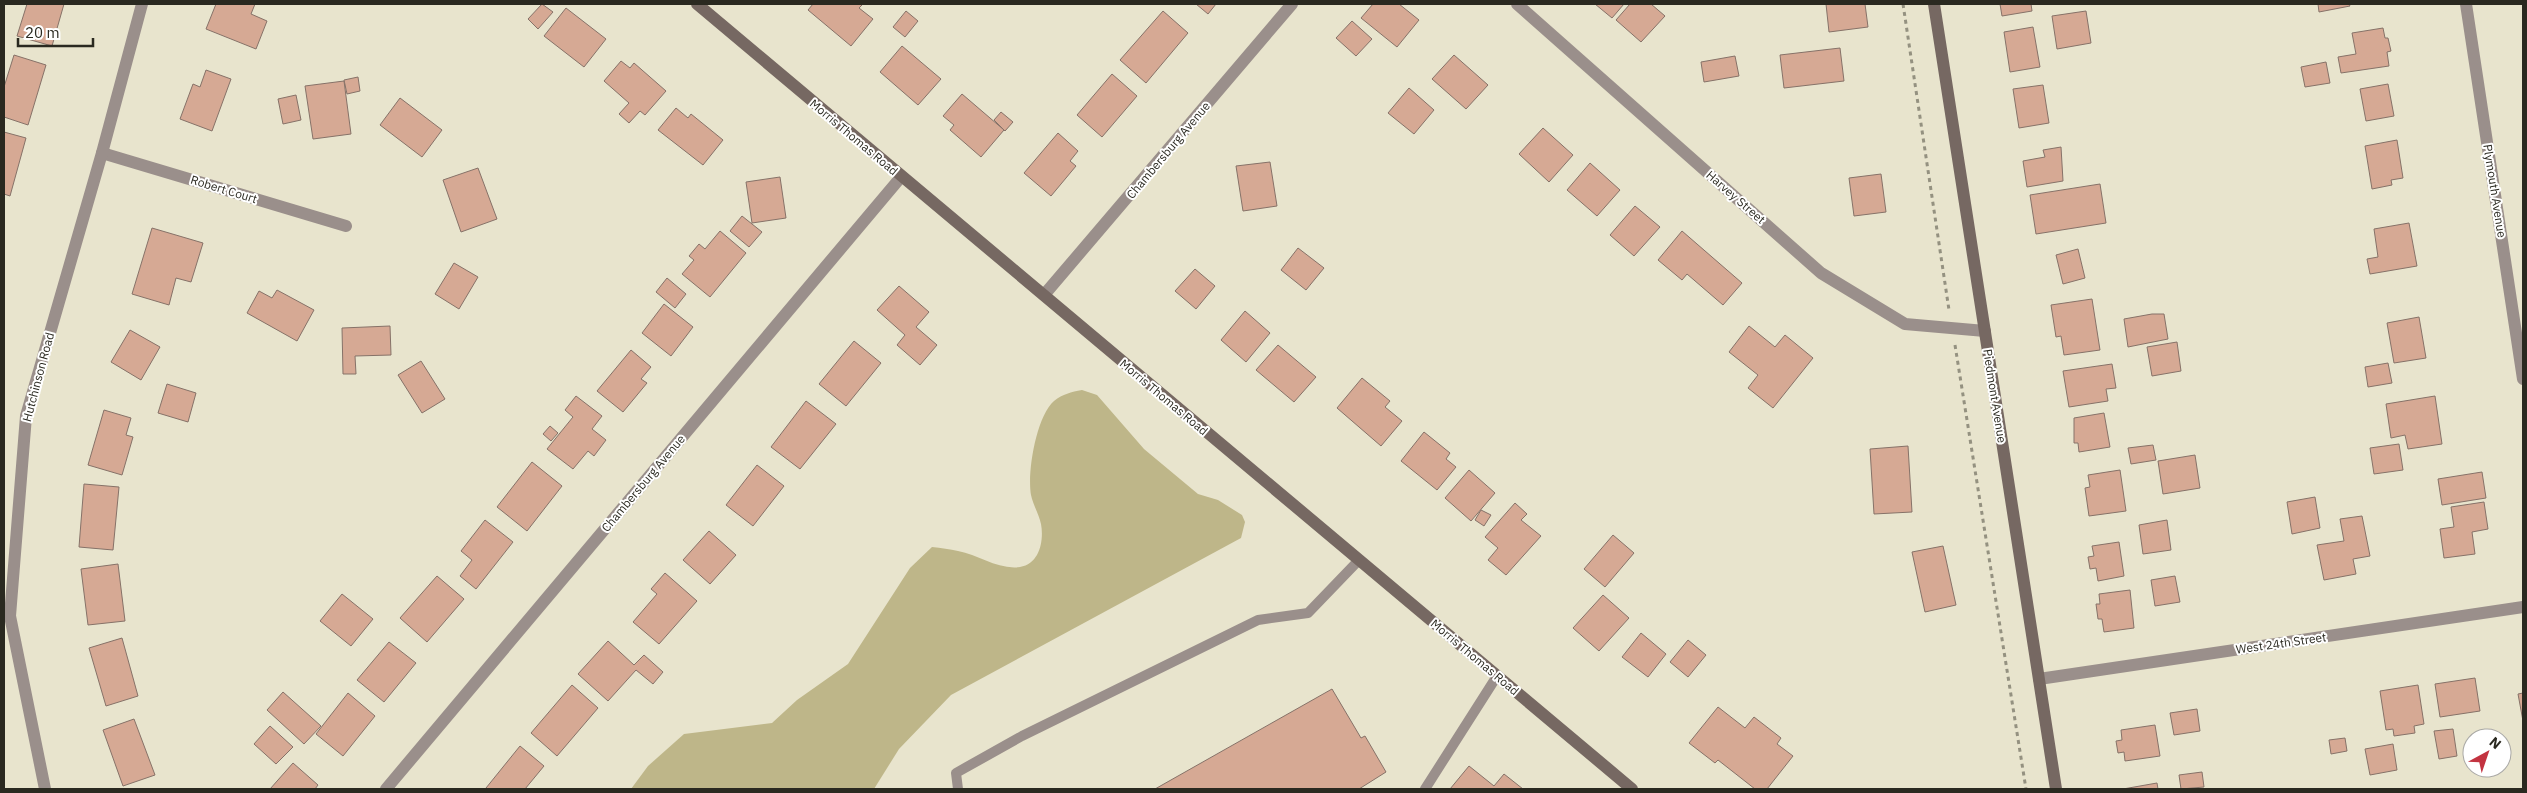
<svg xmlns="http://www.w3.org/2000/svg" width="2527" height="793" viewBox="0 0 2527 793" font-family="'IBM Plex Sans',sans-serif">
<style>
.forest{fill:#beb689}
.building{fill:#d6a994;stroke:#867268}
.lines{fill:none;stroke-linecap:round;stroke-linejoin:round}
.path{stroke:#949180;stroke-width:3;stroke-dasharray:4 4;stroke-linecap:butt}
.service{stroke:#9a8f8b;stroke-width:10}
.minor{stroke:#9a8f8b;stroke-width:12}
.tertiary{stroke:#9a8f8b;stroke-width:12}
.secondary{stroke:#766862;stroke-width:12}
.labels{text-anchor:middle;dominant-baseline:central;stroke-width:4;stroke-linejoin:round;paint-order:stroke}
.street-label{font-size:12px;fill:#2a2920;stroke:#fff}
</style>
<rect width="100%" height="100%" fill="#e8e4cd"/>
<path class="forest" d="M1082 390 1097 395 1144 449 1198 494 1218 500 1242 515 1245 522 1241 538 951 695 899 749 874 789H631L648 766 684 734 772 723 797 700 848 664 910 568 932 547C941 548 950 549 958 551 979 555 998 570 1020 567 1040 564 1044 540 1041 524 1039 514 1033 505 1031 495 1027 473 1036 417 1054 401 1063 394 1071 392 1082 390Z"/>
<g class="building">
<polygon points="27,4 64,4 52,46 17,36"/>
<polygon points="216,4 255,4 251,14 267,21 256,49 206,29"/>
<polygon points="542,4 553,12 538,29 528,19"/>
<polygon points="813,4 863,4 859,8 873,19 851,46 808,10"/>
<polygon points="1196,4 1216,4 1208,14"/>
<polygon points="1373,4 1399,4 1419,20 1397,47 1361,18"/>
<polygon points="1595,4 1624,4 1612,18"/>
<polygon points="1630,4 1651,4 1665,16 1641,42 1616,20"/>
<polygon points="1826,4 1865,4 1868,27 1829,32"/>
<polygon points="2000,4 2031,4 2032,11 2002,16"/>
<polygon points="2318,4 2349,4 2350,6 2319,12"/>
<polygon points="566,8 606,39 584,67 544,36"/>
<polygon points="906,11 918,21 905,37 893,27"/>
<polygon points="1163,11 1188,33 1146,83 1120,60"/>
<polygon points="2086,11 2091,43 2057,49 2052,16"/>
<polygon points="1352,21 1372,39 1356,56 1336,38"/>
<polygon points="2033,27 2040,67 2010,72 2004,32"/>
<polygon points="2383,28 2385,38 2388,38 2391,51 2387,52 2389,66 2341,73 2338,57 2356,54 2352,33"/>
<polygon points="902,46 941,79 918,105 880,72"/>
<polygon points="1840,48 1844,81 1784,88 1780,55"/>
<polygon points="14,55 46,65 28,125 4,117 4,87"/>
<polygon points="1454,55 1488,85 1466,109 1432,79"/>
<polygon points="1735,56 1739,76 1704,82 1701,62"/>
<polygon points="621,61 630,68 634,63 666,91 645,115 640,111 629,123 619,114 629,103 604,81"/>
<polygon points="2326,62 2330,83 2305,87 2301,67"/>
<polygon points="206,70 231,79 212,131 180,119 193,84 200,87"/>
<polygon points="1112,74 1137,96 1102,137 1077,115"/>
<polygon points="358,77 360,91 347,94 344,80"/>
<polygon points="344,81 351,134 313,139 305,86"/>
<polygon points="2388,84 2394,116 2366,121 2360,89"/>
<polygon points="2043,85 2049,123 2019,128 2013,89"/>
<polygon points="1409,88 1434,110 1414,134 1388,113"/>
<polygon points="962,94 1004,130 981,157 950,130 954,125 943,116"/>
<polygon points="296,95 301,120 283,124 278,99"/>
<polygon points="400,98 442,130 422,157 380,125"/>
<polygon points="676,108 688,118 691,114 723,140 703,165 658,130"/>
<polygon points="1001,112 1013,122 1005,131 994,120"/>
<polygon points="1543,128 1573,155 1549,182 1519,154"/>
<polygon points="4,132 26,138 10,196 4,194"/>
<polygon points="1058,133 1078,151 1070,161 1076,166 1051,196 1024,173"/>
<polygon points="2397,140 2403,178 2391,180 2392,185 2372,189 2365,146"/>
<polygon points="2061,147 2063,181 2027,187 2023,161 2045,157 2043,150"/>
<polygon points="1270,162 1277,206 1243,211 1236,166"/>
<polygon points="1590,163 1620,190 1597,216 1567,190"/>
<polygon points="478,168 497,219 461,232 443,180"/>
<polygon points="1881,174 1886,212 1854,216 1849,178"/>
<polygon points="780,177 786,218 752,223 746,182"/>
<polygon points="2100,184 2106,223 2036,234 2030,195"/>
<polygon points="1635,206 1660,227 1634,256 1610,235"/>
<polygon points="742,216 762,232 749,247 730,231"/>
<polygon points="2409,223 2417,266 2370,274 2367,259 2378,257 2374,229"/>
<polygon points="152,228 203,243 191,282 176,278 169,305 132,294"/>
<polygon points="720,231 746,253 710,297 682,274 694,260 689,256 699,244 705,249"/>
<polygon points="1682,231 1742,283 1723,305 1687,274 1682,280 1658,260"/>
<polygon points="1298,248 1324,268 1306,290 1281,270"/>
<polygon points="2078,249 2085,278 2063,284 2056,255"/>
<polygon points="454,263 478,277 459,309 435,294"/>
<polygon points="1195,269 1215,286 1196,309 1175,291"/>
<polygon points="667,278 686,294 675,308 656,292"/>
<polygon points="899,286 929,312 916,327 937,345 920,365 897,345 905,335 877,310"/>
<polygon points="277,290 314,310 297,341 247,313 259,291 272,298"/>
<polygon points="2092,299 2100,350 2064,355 2061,336 2056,337 2051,305"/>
<polygon points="664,304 693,327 671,356 642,333"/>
<polygon points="1245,311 1270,333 1246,362 1221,340"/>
<polygon points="2152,314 2164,314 2168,339 2128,347 2124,319"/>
<polygon points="2419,317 2426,358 2394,363 2387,323"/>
<polygon points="390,326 391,355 355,356 356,374 343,374 342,328"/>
<polygon points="1749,326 1775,347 1785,335 1813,358 1773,408 1748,388 1758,375 1729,352"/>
<polygon points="130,330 160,347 141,380 111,362"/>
<polygon points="854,341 881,363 846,406 819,384"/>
<polygon points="2177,342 2181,371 2152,376 2147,347"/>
<polygon points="1278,345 1316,377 1294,402 1256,370"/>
<polygon points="631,350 651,367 641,379 647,383 623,412 597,391"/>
<polygon points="421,361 445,399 422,413 398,375"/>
<polygon points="2388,363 2392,383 2368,387 2365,367"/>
<polygon points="2112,364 2116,388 2106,389 2108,401 2069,407 2063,371"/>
<polygon points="1362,378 1390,401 1385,407 1402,421 1381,446 1337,408"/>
<polygon points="167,384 196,393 188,422 158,413"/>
<polygon points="576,396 602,416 592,429 606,440 594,456 588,451 573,469 547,449 573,417 565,410"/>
<polygon points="2435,396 2442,444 2408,449 2405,435 2391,438 2386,404"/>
<polygon points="806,401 836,424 800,469 771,447"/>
<polygon points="104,410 131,418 126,435 133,437 122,475 88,465"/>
<polygon points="2104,413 2110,447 2079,452 2078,443 2074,443 2074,418"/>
<polygon points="550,426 558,433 551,441 543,434"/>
<polygon points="1424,432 1450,453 1446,459 1456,467 1437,490 1401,461"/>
<polygon points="2399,444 2403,470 2374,474 2370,448"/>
<polygon points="2153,445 2156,460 2131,464 2128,448"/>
<polygon points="1908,446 1912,512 1874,514 1870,449"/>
<polygon points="2195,455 2200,488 2163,494 2158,461"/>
<polygon points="532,462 562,486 527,531 497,507"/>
<polygon points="757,465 784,486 753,526 726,505"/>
<polygon points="1469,470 1495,493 1471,521 1445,498"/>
<polygon points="2120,470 2126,511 2089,516 2085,488 2090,487 2088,475"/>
<polygon points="2482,472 2486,498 2442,505 2438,479"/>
<polygon points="84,484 119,487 113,550 79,547"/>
<polygon points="2315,497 2320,528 2292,534 2287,502"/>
<polygon points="2484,502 2488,529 2472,532 2475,554 2444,558 2440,529 2454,527 2451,507"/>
<polygon points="1515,503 1527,514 1521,520 1541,536 1506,575 1488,560 1498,548 1485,537"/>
<polygon points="1481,510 1491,515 1484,526 1475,520"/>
<polygon points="2362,516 2370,556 2353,559 2356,574 2324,580 2317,545 2344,541 2340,519"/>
<polygon points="485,520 513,542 476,589 460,576 472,560 461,551"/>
<polygon points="2167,520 2171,550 2143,554 2139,525"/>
<polygon points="709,531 736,555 710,584 683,560"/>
<polygon points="1613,535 1634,553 1605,587 1584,569"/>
<polygon points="2119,542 2124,576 2098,581 2096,568 2090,569 2088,557 2094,556 2092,546"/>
<polygon points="1943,546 1956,605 1925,612 1912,552"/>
<polygon points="118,564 125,621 88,625 81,569"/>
<polygon points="665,573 697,601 659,644 633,622 657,594 651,589"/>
<polygon points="437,576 464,599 427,642 400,618"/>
<polygon points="2175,576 2180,602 2155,606 2151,580"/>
<polygon points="2130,590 2134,628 2104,632 2102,619 2098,619 2096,604 2100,604 2099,594"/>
<polygon points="342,594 373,619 351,646 320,621"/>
<polygon points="1603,595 1629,618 1599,651 1573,628"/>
<polygon points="1641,633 1666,654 1648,677 1622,657"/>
<polygon points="122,638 138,696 106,706 89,648"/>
<polygon points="1688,640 1706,655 1688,677 1670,662"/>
<polygon points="608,641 634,665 644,655 663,672 653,684 636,670 608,701 578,674"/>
<polygon points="389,642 416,663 384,702 357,680"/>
<polygon points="2475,678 2480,711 2440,717 2435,684"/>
<polygon points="572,685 598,708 557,756 531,733"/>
<polygon points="2418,685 2424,724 2414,726 2415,733 2394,736 2393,729 2386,730 2380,691"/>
<polygon points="1332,689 1361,738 1365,736 1386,772 1359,789 1155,789"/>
<polygon points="283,692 321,726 304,744 267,710"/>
<polygon points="348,693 375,716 343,756 316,734"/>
<polygon points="2523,693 2523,721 2518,694"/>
<polygon points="1718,707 1745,728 1754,717 1781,738 1777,744 1793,756 1767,789 1755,789 1718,760 1715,763 1689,743"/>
<polygon points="2197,709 2200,731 2174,735 2170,713"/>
<polygon points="134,719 155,775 123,786 103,730"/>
<polygon points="2155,725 2160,756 2125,761 2124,752 2118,753 2116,741 2122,740 2121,730"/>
<polygon points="270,726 293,747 276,764 254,744"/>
<polygon points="2453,729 2457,756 2439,759 2434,731"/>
<polygon points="2345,738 2347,751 2331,754 2329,740"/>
<polygon points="2393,744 2397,770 2370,775 2365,749"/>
<polygon points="520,746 544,766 525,789 488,789 486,788"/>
<polygon points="293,763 318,785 315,789 270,789"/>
<polygon points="1469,766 1494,786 1504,774 1523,789 1450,789"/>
<polygon points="2202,772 2204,787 2181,789 2179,775"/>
<polygon points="2157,783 2158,789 2123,789"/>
</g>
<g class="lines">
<g class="path">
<polyline points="1903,4 1949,310"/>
<polyline points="1955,345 2026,789"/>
</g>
<g class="service">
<polyline points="958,789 956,773 1022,736 1258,620 1308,613 1359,560"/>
<polyline points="1425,789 1497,676"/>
</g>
<g class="minor">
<polyline points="1517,4 1821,273 1905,324 1985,331"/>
<polyline points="2466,4 2523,379"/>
<polyline points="102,153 346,226"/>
<polyline points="2039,679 2523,607"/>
<polyline points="45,789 10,616 26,416 102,153 142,4"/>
<polyline points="386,789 901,177"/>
</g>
<polyline class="tertiary" points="1044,295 1292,4"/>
<g class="secondary">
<polyline points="697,4 1632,789"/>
<polyline points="1934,4 2056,789"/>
</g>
</g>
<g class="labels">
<g class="street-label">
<text transform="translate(854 137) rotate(40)">Morris Thomas Road</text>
<text transform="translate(1168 150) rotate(-50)">Chambersburg Avenue</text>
<text transform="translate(224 189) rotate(17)">Robert Court</text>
<text transform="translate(2495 191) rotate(81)">Plymouth Avenue</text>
<text transform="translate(1736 197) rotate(41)">Harvey Street</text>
<text transform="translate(38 377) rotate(-75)">Hutchinson Road</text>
<text transform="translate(1995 396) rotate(81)">Piedmont Avenue</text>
<text transform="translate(1164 397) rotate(40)">Morris Thomas Road</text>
<text transform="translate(643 483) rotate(-50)">Chambersburg Avenue</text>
<text transform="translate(2281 643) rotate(-8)">West 24th Street</text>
<text transform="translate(1475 657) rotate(40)">Morris Thomas Road</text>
</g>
</g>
<rect width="2527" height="793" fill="none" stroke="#2a2920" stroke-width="10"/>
<g transform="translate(2487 753) rotate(40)"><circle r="24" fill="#ffffff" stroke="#aaa9a6"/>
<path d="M0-4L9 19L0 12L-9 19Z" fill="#c33340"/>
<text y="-8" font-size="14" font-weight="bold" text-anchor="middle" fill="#2a2920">N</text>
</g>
<path d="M18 38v8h75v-8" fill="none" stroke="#2a2920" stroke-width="2.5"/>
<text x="25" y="38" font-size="15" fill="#2a2920" stroke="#ffffff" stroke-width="4" paint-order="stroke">20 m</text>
</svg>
